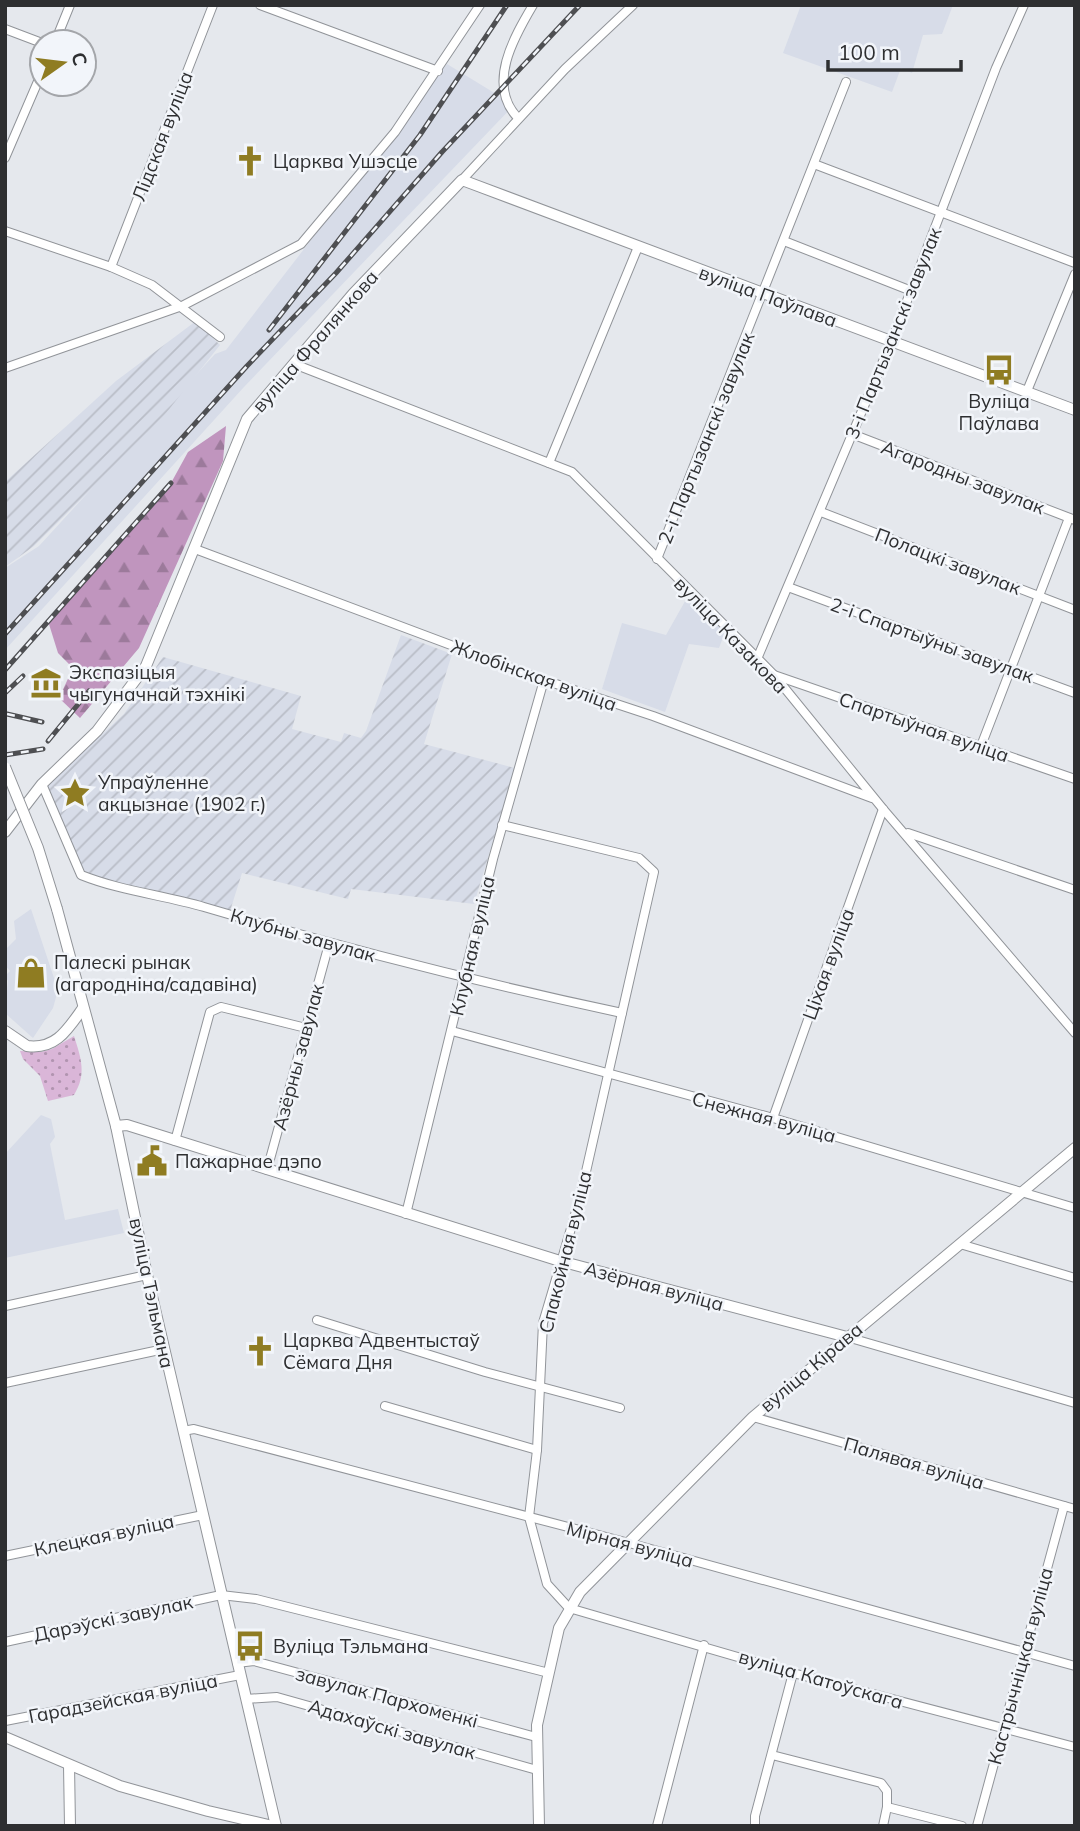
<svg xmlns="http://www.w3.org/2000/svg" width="1080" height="1831" viewBox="0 0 1080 1831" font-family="Mulish,sans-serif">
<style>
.built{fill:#d7dce8}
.industrial{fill:url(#industrial-furrows)}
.grass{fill:url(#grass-dots)}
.forest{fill:url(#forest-firs)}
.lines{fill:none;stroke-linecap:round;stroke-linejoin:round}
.street-casing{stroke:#919499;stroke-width:10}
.secondary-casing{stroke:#919499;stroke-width:12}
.street{stroke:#fff;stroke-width:8}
.secondary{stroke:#fff;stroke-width:10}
.rail-casing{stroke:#4e4f52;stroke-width:5}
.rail{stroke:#f2f5fa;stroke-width:2.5;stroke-dasharray:8;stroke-linecap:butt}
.secondary-bridge-casing{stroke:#919499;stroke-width:12;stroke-linecap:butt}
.secondary-bridge{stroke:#fff;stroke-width:10}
.labels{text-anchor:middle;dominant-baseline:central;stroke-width:5;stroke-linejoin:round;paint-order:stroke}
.street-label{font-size:19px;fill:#2e2f31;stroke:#f2f5fa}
.poi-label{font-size:19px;fill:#2e2f31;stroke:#f2f5fa;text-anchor:start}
</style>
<defs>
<pattern id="industrial-furrows" width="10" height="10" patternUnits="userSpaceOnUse" patternTransform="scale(1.75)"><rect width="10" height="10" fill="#d7dce8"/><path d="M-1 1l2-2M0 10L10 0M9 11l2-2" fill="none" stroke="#b9bdc7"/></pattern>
<pattern id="grass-dots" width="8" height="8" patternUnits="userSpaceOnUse" patternTransform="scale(1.75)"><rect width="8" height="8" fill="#dab6d8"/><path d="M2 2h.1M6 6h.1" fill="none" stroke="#b194b0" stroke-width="1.8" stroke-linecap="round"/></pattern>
<pattern id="forest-firs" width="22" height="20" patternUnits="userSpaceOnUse" patternTransform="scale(1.75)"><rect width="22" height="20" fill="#c095be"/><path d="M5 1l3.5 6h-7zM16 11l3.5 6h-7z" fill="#9c7a9b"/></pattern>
</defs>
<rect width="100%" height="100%" fill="#e5e8ed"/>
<g class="built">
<polygon points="801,5 953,5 942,34 923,35 912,73 901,68 892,92 783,53"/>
<polygon points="447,64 514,105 244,387 5,650 5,568 39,546 215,354 226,350"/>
<polygon points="688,596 725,632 719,648 689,644 665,712 602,689 622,623 666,635"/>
<polygon points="31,909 58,990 53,1008 33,1038 5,1013 8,981 5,976 10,971 5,965 5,950 16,939 14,921"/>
<polygon points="41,1115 51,1119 55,1137 50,1144 65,1220 118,1209 124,1233 5,1258 5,1154"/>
</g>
<g class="industrial">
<polygon points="196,321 220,345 159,422 34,546 5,567 5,482 116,381"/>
<polygon points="401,635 452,654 424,744 515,768 474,904 351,889 348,899 242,873 230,911 91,876 82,869 46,787 124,714 163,657 301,696 292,729 341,742 344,733 361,738 366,731"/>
</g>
<path class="grass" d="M74 1036C81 1058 87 1074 74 1095L48 1101 40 1076 23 1059 20 1051 41 1052 52 1049Z"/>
<polygon class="forest" points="226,426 223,461 139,648 80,718 59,698 73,668 58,653 48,621 171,483 188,452"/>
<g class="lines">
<g class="street-casing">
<g id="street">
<polyline points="260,5 438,71"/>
<polyline points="5,29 42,43"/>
<polyline points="55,42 70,5"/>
<path d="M518 118C486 85 514 37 533 5"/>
<polyline points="5,158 42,72"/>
<polyline points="814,164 1075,263"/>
<polyline points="462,180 565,69 633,5"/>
<polyline points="5,231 111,267 152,285 220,337"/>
<polyline points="784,241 909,290"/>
<polyline points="111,267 213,5"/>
<polyline points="294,364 572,472 774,675 883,809 1075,1033"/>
<polyline points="5,368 182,306 301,244 395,132 480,5"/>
<polyline points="1027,391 1075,274"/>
<polyline points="852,434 1075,520"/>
<polyline points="549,463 638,247"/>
<polyline points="821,512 1075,610"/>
<polyline points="195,549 544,680 653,716 872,798"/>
<polyline points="657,559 846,82"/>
<polyline points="788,587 1075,693"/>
<polyline points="757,659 892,340 996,68 1024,5"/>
<polyline points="774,675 1075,779"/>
<polyline points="981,746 1069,518"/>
<path d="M42 784 81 875C121 891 163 895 204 907 343 948 481 983 622 1013"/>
<polyline points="502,825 639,858 654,872 580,1198 543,1323 537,1450 529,1517 547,1584 569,1608 793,1673 1075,1747"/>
<polyline points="908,833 1075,890"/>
<polyline points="452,1031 773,1118 1075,1208"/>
<polyline points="773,1118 883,809"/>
<polyline points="175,1141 210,1012 221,1007 306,1028"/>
<polyline points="267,1170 329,944"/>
<polyline points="406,1214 493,859 544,680"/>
<polyline points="960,1244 1075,1278"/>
<polyline points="5,1306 147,1275"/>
<polyline points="317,1320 485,1372 620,1408"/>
<polyline points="847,1337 1075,1403"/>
<polyline points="5,1383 164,1349"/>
<polyline points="385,1406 537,1450"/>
<polyline points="753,1417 1075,1509"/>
<polyline points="183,1431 194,1429 629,1543 1075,1666"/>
<polyline points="5,1556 203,1515"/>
<polyline points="5,1642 221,1595 256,1599 549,1673"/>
<polyline points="237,1663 254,1661 536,1737"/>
<polyline points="246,1699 277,1697 537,1770"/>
<polyline points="5,1721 240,1675"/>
<polyline points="772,1755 881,1783 887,1791 887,1807 962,1826"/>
<polyline points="657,1826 704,1645"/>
<polyline points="755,1826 755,1816 793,1673"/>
<polyline points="883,1826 887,1807"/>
<polyline points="977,1826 1064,1506"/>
</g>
</g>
<g class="secondary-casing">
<g id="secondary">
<polyline points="5,832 42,784 97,731 146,666 247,419 353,294 462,180 1075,410"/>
<polyline points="57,909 116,1126 147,1275 276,1826"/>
<path d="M5 1031 27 1046C56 1050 68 1029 83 1008"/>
<polyline points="116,1126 127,1125 560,1261 847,1337"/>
<polyline points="5,1737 120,1786 208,1811 273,1826"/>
<polyline points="69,1765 70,1826"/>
<polyline points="539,1826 537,1725 559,1628 580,1592 753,1417 1075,1148"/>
</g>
</g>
<use href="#street" class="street"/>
<use href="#secondary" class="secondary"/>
<g class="rail-casing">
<g id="rail">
<polyline points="269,330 420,135 507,5"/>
<polyline points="5,634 247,366 336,273 442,152 580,5"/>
<polyline points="5,670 171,483"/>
<polyline points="5,693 23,676"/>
<polyline points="7,714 42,722"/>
<polyline points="48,741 89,691"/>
<polyline points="5,755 43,749"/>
</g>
</g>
<use href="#rail" class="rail"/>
<g class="secondary-bridge-casing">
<polyline id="secondary-bridge" points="5,767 38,848 57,909"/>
</g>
<use href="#secondary-bridge" class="secondary-bridge"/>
</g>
<defs>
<g id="church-bare" transform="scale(2.415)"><path d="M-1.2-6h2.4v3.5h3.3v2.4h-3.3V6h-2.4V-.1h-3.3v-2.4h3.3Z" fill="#8f7c22" stroke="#f2f5fa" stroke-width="2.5" paint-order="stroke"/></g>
<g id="bus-bare" transform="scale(2.415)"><path d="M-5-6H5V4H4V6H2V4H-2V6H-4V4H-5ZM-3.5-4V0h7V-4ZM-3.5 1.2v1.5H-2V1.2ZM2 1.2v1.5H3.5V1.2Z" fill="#8f7c22" stroke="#f2f5fa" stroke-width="2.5" paint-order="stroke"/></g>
<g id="museum-bare" transform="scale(2.415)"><path d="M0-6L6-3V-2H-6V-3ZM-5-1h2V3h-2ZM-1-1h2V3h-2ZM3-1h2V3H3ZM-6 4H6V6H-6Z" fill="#8f7c22" stroke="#f2f5fa" stroke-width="2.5" paint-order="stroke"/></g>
<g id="sight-bare" transform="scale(2.415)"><path d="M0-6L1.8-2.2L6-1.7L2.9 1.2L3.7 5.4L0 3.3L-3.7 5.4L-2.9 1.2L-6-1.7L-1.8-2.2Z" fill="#8f7c22" stroke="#f2f5fa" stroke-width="2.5" paint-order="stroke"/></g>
<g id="shop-bare" transform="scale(2.415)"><path d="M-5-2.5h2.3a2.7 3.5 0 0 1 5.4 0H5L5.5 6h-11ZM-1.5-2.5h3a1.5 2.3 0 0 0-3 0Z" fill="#8f7c22" stroke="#f2f5fa" stroke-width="2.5" paint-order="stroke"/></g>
<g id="civic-bare" transform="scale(2.415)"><path d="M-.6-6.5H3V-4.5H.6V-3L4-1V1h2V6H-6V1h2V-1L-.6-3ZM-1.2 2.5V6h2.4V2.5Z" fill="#8f7c22" stroke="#f2f5fa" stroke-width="2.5" paint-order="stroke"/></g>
</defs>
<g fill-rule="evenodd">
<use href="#church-bare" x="250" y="161"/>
<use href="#bus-bare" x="999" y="370"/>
<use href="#museum-bare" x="46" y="683"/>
<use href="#sight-bare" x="75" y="793"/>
<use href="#shop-bare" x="31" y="973"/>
<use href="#civic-bare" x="152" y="1161"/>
<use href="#church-bare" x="260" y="1351"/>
<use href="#bus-bare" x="250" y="1646"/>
</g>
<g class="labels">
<g class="street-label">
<text transform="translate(162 136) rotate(-69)">Лідская вуліца</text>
<text transform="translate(768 296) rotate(20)">вуліца Паўлава</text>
<text transform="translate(893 333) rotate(-68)">3-і Партызанскі завулак</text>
<text transform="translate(315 341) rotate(-49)">вуліца Фралянкова</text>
<text transform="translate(706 438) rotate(-68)">2-і Партызанскі завулак</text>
<text transform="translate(963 477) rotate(21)">Агародны завулак</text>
<text transform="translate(948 561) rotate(21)">Полацкі завулак</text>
<text transform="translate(731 635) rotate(46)">вуліца Казакова</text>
<text transform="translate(932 640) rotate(20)">2-і Спартыўны завулак</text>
<text transform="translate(534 675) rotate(20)">Жлобінская вуліца</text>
<text transform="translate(924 727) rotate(19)">Спартыўная вуліца</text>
<text transform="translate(303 935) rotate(16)">Клубны завулак</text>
<text transform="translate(472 946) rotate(-77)">Клубная вуліца</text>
<text transform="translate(828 964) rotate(-70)">Ціхая вуліца</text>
<text transform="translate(298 1057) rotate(-75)">Азёрны завулак</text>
<text transform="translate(764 1117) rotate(15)">Снежная вуліца</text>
<text transform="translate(565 1252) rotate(-76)">Спакойная вуліца</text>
<text transform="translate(654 1286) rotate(15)">Азёрная вуліца</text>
<text transform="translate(152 1293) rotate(78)">вуліца Тэльмана</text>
<text transform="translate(811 1367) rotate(-40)">вуліца Кірава</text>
<text transform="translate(914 1463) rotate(16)">Палявая вуліца</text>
<text transform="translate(104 1535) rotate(-12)">Клецкая вуліца</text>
<text transform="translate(630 1544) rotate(15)">Мірная вуліца</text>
<text transform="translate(113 1618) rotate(-12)">Дарэўскі завулак</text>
<text transform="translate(1020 1666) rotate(-75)">Кастрычніцкая вуліца</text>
<text transform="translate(821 1679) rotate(16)">вуліца Катоўскага</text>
<text transform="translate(387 1697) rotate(15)">завулак Пархоменкі</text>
<text transform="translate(123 1698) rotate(-11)">Гарадзейская вуліца</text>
<text transform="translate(392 1729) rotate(16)">Адахаўскі завулак</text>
</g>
<g class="poi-label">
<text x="273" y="161">Царква Ушэсце</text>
<text x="999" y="401" text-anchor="middle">Вуліца<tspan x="999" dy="22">Паўлава</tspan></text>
<text x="69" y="672">Экспазіцыя<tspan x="69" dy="22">чыгуначнай тэхнікі</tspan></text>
<text x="98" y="782">Упраўленне<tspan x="98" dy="22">акцызнае (1902 г.)</tspan></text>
<text x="54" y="962">Палескі рынак<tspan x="54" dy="22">(агародніна/садавіна)</tspan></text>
<text x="175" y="1161">Пажарнае дэпо</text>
<text x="283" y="1340">Царква Адвентыстаў<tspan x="283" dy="22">Сёмага Дня</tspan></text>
<text x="273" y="1646">Вуліца Тэльмана</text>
</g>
</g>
<rect width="1080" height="1831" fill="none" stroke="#2e2f31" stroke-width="14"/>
<g transform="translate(63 63) rotate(76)"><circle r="33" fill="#f2f5fa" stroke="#a4a6aa" stroke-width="2"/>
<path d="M0-5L12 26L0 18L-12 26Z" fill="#8f7c22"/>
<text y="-10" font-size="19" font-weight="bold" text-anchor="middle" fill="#2e2f31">С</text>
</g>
<path d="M828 60v10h133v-10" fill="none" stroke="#2e2f31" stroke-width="3.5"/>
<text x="838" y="60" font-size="21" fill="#2e2f31" stroke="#f2f5fa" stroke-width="5" paint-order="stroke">100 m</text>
</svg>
